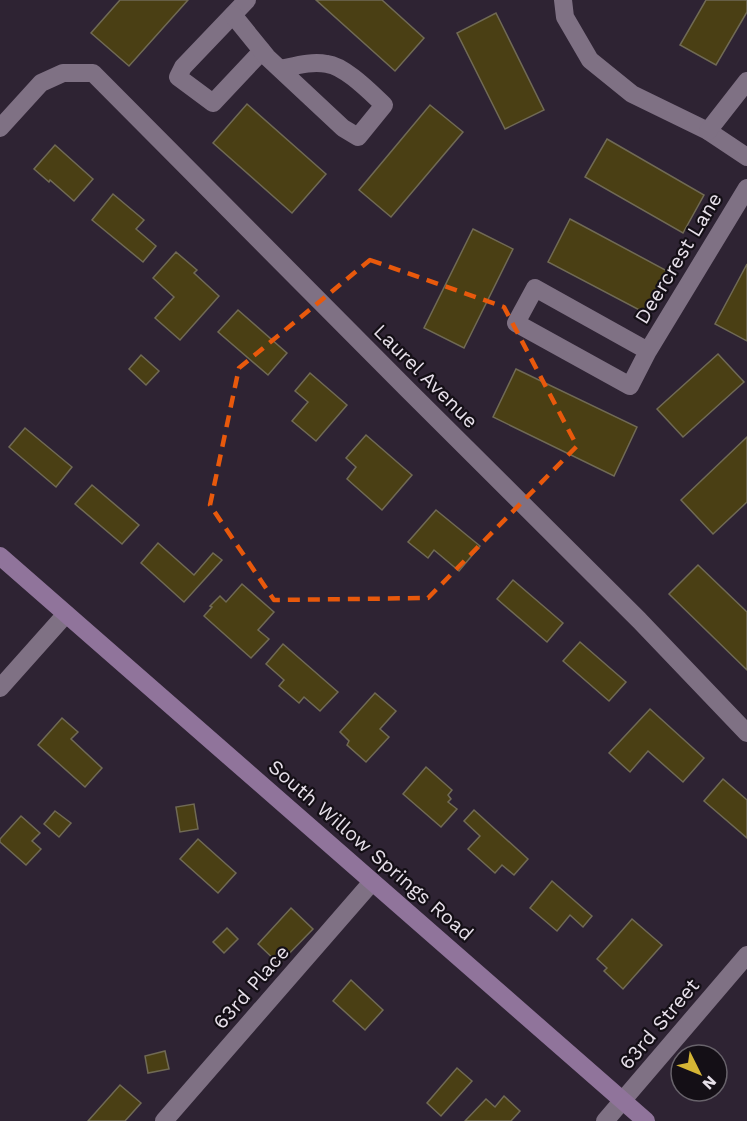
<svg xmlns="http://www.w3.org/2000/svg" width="747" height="1121" viewBox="0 0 747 1121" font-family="'Work Sans',sans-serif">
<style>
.building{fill:#4a3f14;stroke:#706a55;stroke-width:1.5}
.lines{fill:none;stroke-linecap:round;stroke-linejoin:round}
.street{stroke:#7f7184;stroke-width:18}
.secondary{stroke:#90749b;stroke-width:18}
.marked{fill:none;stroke:#e8590c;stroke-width:4.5;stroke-dasharray:12 8;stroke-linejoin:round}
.labels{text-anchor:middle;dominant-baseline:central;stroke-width:4.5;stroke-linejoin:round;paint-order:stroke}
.street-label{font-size:20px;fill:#e7e0ea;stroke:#140f16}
</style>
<rect width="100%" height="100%" fill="#2e2333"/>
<g class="building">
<polygon points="120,0 188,0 129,66 91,33"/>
<polygon points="316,0 382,0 424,38 395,71"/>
<polygon points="706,0 747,0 747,12 716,65 680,45"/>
<polygon points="496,13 544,110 505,129 457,33"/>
<polygon points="247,104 326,174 292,213 213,143"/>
<polygon points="430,105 463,132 391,217 359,190"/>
<polygon points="607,139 704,195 683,233 585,177"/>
<polygon points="55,145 93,179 74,201 50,180 49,182 34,169"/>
<polygon points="113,194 144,220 136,229 156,246 143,262 92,220"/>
<polygon points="570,219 669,272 647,314 548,262"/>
<polygon points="473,229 513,249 464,348 424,328"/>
<polygon points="176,252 197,270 194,273 219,296 180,340 155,318 174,297 153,278"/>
<polygon points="747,264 747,341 715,324"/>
<polygon points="238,310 287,353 268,375 218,332"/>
<polygon points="718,354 744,382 683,437 657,409"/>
<polygon points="141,355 159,371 146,385 129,369"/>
<polygon points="516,369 637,427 614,476 493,417"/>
<polygon points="310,373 347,405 316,441 292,421 308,402 295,391"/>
<polygon points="25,428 72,467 56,487 9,447"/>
<polygon points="366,435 412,475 382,510 347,479 356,467 346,458"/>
<polygon points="747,437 747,502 713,534 681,500"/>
<polygon points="92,485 139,525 122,544 75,504"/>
<polygon points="436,510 480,546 459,571 434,550 428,558 408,542"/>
<polygon points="158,543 194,575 213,553 222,560 184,602 141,563"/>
<polygon points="698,565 747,612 747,670 669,594"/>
<polygon points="513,580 563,623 547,642 497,599"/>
<polygon points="242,584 274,612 258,630 269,639 251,658 204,616 212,607 210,606 220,596 226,602"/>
<polygon points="580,642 626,682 609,701 563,661"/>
<polygon points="283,644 338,692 320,711 304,697 299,703 279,686 284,680 266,664"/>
<polygon points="375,693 396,711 380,729 389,737 366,762 347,745 349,741 340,732"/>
<polygon points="650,709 704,758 683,782 648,751 630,772 609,753"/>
<polygon points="62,718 78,732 71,739 102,768 85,787 38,745"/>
<polygon points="426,767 452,790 448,795 451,799 448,802 457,809 441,827 403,794"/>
<polygon points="723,779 747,800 747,838 704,801"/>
<polygon points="194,804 198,829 180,832 176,807"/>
<polygon points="474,810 528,859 514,875 502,865 495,873 468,849 480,836 464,821"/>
<polygon points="55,811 71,823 59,837 44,824"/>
<polygon points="21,816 40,833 32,841 41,849 26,865 0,842 0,839"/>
<polygon points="198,839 236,873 218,893 180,859"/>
<polygon points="552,881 592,916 583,927 570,915 557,931 530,908"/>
<polygon points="291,908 313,929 279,964 258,944"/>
<polygon points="632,919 662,945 623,989 604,971 607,968 597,959"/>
<polygon points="227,928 238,939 224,953 213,942"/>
<polygon points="351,980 383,1010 365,1030 333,1001"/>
<polygon points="165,1051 169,1069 148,1073 145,1056"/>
<polygon points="457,1068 472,1081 441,1116 427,1103"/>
<polygon points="120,1085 141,1103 125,1121 88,1121"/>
<polygon points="504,1096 520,1111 511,1121 465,1121 486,1099 495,1107"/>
</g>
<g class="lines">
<g class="street">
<polyline points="247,0 183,67 178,77 213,103 262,51"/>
<polyline points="563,0 565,17 590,60 632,94 708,131 747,157"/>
<path d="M233 15 267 57 343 128 358 137 384 105C371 93 345 66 327 64 311 61 295 66 280 69"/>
<polyline points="0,128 41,83 63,73 93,73 408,390 639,620 747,733"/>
<polyline points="708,131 747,81"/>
<polyline points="648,351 535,288 516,323 630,386 648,351 747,188"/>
<polyline points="0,688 66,614"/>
<polyline points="164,1121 372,882"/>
<polyline points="605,1121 747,955"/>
</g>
<polyline class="secondary" points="0,556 646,1121"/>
</g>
<path class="marked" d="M370 260 504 307 577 446 428 598 274 600 210 505 239 368Z"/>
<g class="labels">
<g class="street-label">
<text transform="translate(678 258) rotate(-59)">Deercrest Lane</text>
<text transform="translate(426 376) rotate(45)">Laurel Avenue</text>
<text transform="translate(371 850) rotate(41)">South Willow Springs Road</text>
<text transform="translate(251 987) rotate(-49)">63rd Place</text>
<text transform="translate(659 1024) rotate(-50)">63rd Street</text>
</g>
</g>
<g transform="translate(699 1073) rotate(133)"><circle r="28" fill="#140f16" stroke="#68636b" stroke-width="1.5"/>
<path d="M0-4.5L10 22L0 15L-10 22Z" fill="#d5b535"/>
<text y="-9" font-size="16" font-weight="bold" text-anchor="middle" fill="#e7e0ea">N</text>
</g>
</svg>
